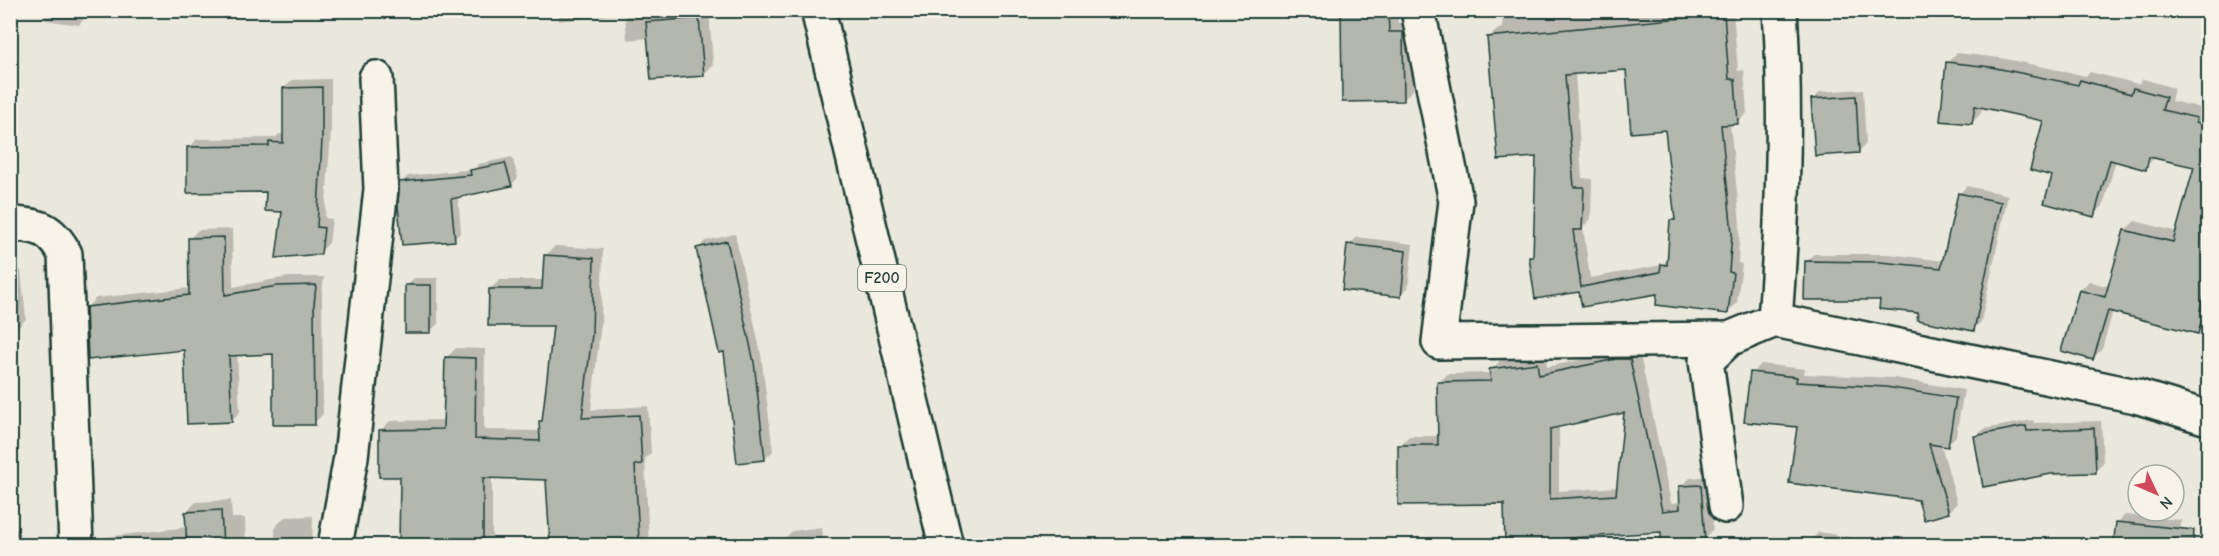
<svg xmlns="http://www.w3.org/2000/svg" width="2219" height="556" viewBox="0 0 2219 556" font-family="'Comic Neue',sans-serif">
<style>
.shadow{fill:#0003;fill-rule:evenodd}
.building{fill:#b2b8ae;stroke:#1f3d34;stroke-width:1.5;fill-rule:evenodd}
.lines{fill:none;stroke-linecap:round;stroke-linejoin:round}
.street-casing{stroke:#1f3d34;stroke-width:38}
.primary-casing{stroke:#1f3d34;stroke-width:38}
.street{stroke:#f7f3e8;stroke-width:33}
.primary{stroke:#f7f3e8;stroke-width:33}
.labels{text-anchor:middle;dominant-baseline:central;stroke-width:5;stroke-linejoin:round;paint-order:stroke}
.shield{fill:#f7f3e8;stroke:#60746a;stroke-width:1.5}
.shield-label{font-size:16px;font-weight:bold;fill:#1f3d34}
</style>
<rect width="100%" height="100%" fill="#eae8dd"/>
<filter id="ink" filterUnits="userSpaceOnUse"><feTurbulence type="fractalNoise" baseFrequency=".0167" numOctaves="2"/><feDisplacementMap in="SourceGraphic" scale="12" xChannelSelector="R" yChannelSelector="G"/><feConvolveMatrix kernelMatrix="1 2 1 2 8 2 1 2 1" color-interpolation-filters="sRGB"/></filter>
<g filter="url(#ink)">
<g class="shadow">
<polygon points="46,10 90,10 79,25 45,20"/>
<polygon points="558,10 709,10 713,65 703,75 649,38 627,40 625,13 559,21"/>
<polygon points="1312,10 1397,10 1398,23 1412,23 1413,90 1403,99 1343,18 1312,19"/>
<path d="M1501 10H1733L1738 71 1744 70 1747 113 1738 122 1730 123 1740 223 1738 263 1742 264 1737 303 1728 312 1659 292 1580 290 1530 258 1534 254 1538 155 1488 38 1498 29 1503 28ZM1628 68 1666 128 1676 216 1671 221 1669 258 1662 265 1590 278 1583 227 1591 219 1592 179 1582 178 1575 73Z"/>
<polygon points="1957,53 2001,58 2086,76 2090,72 2138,84 2143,79 2174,88 2171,101 2206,109 2205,113 2208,114 2208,317 2207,323 2198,333 2113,311 2102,349 2093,358 2080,291 2089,281 2109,287 2125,230 2135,221 2178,232 2196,166 2155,157 2145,168 2116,160 2103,206 2093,215 2054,175 2045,120 1982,106 1981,113 1972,123 1947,63"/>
<polygon points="331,79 331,131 325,218 332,219 329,243 320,252 268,191 189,148 197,139 275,138 279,134 285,134 284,88 293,80"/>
<polygon points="1863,89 1866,144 1859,151 1813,100 1820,92"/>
<polygon points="512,157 518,178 511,185 458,196 461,232 454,239 401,183 408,176 474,169 479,164"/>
<polygon points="1967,186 2008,195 1981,322 1973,329 1881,299 1806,262 1814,254 1889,254 1945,261 1959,194"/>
<polygon points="232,229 233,287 287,277 324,277 322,295 323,414 314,423 275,353 237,354 240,412 231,421 185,348 87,307 96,298 190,288 190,238 198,230"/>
<polygon points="735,234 761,354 773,451 765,459 725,350 698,249 705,241"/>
<polygon points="1357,237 1413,244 1408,288 1400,295 1349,245"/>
<polygon points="555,246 603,249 601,323 591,410 648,406 651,453 645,459 649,546 551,546 548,479 492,476 492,546 401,546 401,475 380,431 390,421 445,420 446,358 456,348 485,349 484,430 541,431 554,325 490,289 500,280 544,280 545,256"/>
<polygon points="21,270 26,319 15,330 10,331 10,271"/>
<polygon points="414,278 438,278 438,324 430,331 406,286"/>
<path d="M1627 350H1639L1671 503 1681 502 1680 487 1690 478 1710 476 1713 529 1704 539 1662 530 1565 536V546H1507L1506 503 1399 446 1409 436H1440L1438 383 1448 374 1491 373 1500 360 1546 354 1547 367ZM1626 411 1618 487 1559 491V426Z"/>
<polygon points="1761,364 1805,369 1804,374 1895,378 1964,390 1956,436 1947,445 1941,444 1957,503 1949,512 1925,518 1919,498 1799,426 1752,373"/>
<polygon points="2033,420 2034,423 2101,421 2103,463 2095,471 1976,436 1984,429"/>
<polygon points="231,500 232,518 245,518 246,546 97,546 106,537 187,527 186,512 196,502"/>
<polygon points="2125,515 2181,520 2179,546 2117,523"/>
<polygon points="313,516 312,546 275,546 275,527 285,517"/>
<polygon points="16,527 19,546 10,546 10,528"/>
<polygon points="822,527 824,546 747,546 785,538 792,531"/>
<polygon points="1819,532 1902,546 1810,546 1811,540"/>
</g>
<g class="building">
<polygon points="1341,10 1388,10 1389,32 1403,32 1404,101 1342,102"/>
<path d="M1724 14 1729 79H1735L1738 124 1721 125 1732 233 1729 272 1733 273 1728 314 1656 305 1657 294 1582 307 1579 292 1535 299 1529 257H1533L1536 157 1498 160 1487 37ZM1626 70 1631 133 1665 130 1675 220H1670L1667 265 1661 264 1660 272 1581 287 1573 230H1582L1584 187H1574L1565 75Z"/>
<polygon points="699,18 704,76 651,80 646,22"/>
<polygon points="1946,62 1991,67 2078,85 2080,80 2131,94 2133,88 2166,97 2162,110 2197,118 2196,122 2208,126 2208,285 2200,310 2204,311 2198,334 2108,311 2093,360 2061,351 2079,290 2105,297 2124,230 2173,242 2194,167 2149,157 2146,170 2110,160 2094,217 2044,203 2052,176 2030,170 2043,121 1975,106 1972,124 1940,121"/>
<polygon points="322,87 322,140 317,227 324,228 321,254 276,258 282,212 265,211 266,192 187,193 187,147 269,146 269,142 283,143 283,88"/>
<polygon points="1856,96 1859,153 1815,156 1811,99"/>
<polygon points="505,163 512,186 451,199 455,241 402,245 398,206 399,182 471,175 470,170"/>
<polygon points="1958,193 2001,202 1974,331 1917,320 1918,313 1879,309 1880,300 1804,300 1805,261 1880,262 1941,268"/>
<polygon points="224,237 225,295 277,286 316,285 314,305 315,425 273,425 273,354 229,356 232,422 187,424 184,350 88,360 86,307 189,295 188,238"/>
<polygon points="727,241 754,362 765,460 737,463 724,352 719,353 696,248"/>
<polygon points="1347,244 1406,251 1401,297 1342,290"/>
<polygon points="544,255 594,258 592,334 582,418 639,415 642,464 635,465 639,539 550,545 546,480 483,478 483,546 399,546 400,477 379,477 379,430 443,429 445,357 476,358 475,439 540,441 539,421 542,421 553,326 488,326 489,289 542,289"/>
<rect x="405" y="285" width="26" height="48"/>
<path d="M1616 359H1630L1662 511 1680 509 1679 486 1701 485 1705 540 1661 544V532L1556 539V546H1505L1504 504 1398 505V445H1438L1437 382 1491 381 1489 369 1537 363 1539 375ZM1624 413 1616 495 1550 499V429Z"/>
<polygon points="1750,372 1797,377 1796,382 1886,387 1956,398 1948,447 1929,444 1949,513 1924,520 1918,500 1789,483 1797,427 1744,422"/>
<polygon points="2026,426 2027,431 2094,428 2096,473 2051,474 1983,487 1974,436"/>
<polygon points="221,510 223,546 187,546 185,512"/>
<polygon points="2116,522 2194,530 2193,546 2113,546"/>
</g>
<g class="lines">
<g class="street-casing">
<g id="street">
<polyline points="1418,10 1456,201 1439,342 1729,339"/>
<path d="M10 224C39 225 51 228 65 254L76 546"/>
<polyline points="1775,320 2136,396 2208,418"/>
<path d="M1726 506 1706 361 1729 339 1775 320C1783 217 1787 114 1780 10"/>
<polyline points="335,546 351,457 381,189 376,78"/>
</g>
</g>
<g class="primary-casing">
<polyline id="primary" points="818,10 946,546"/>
</g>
<use href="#street" class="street"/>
<use href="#primary" class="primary"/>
</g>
</g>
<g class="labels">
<rect class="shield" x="858" y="265" width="48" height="26" rx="4.5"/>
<g class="shield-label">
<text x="882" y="278">F200</text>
</g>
</g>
<rect width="2219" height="556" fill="none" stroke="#f7f3e8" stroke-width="36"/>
<rect x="18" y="18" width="2183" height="520" fill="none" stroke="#1f3d34" stroke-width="2" filter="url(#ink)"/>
<g transform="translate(2156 493) rotate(134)"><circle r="28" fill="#f7f3e8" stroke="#a1aaa0" stroke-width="1.5"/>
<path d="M0-4.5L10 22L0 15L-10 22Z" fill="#d1495b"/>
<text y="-9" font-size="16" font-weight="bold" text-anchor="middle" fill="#1f3d34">N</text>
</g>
</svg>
